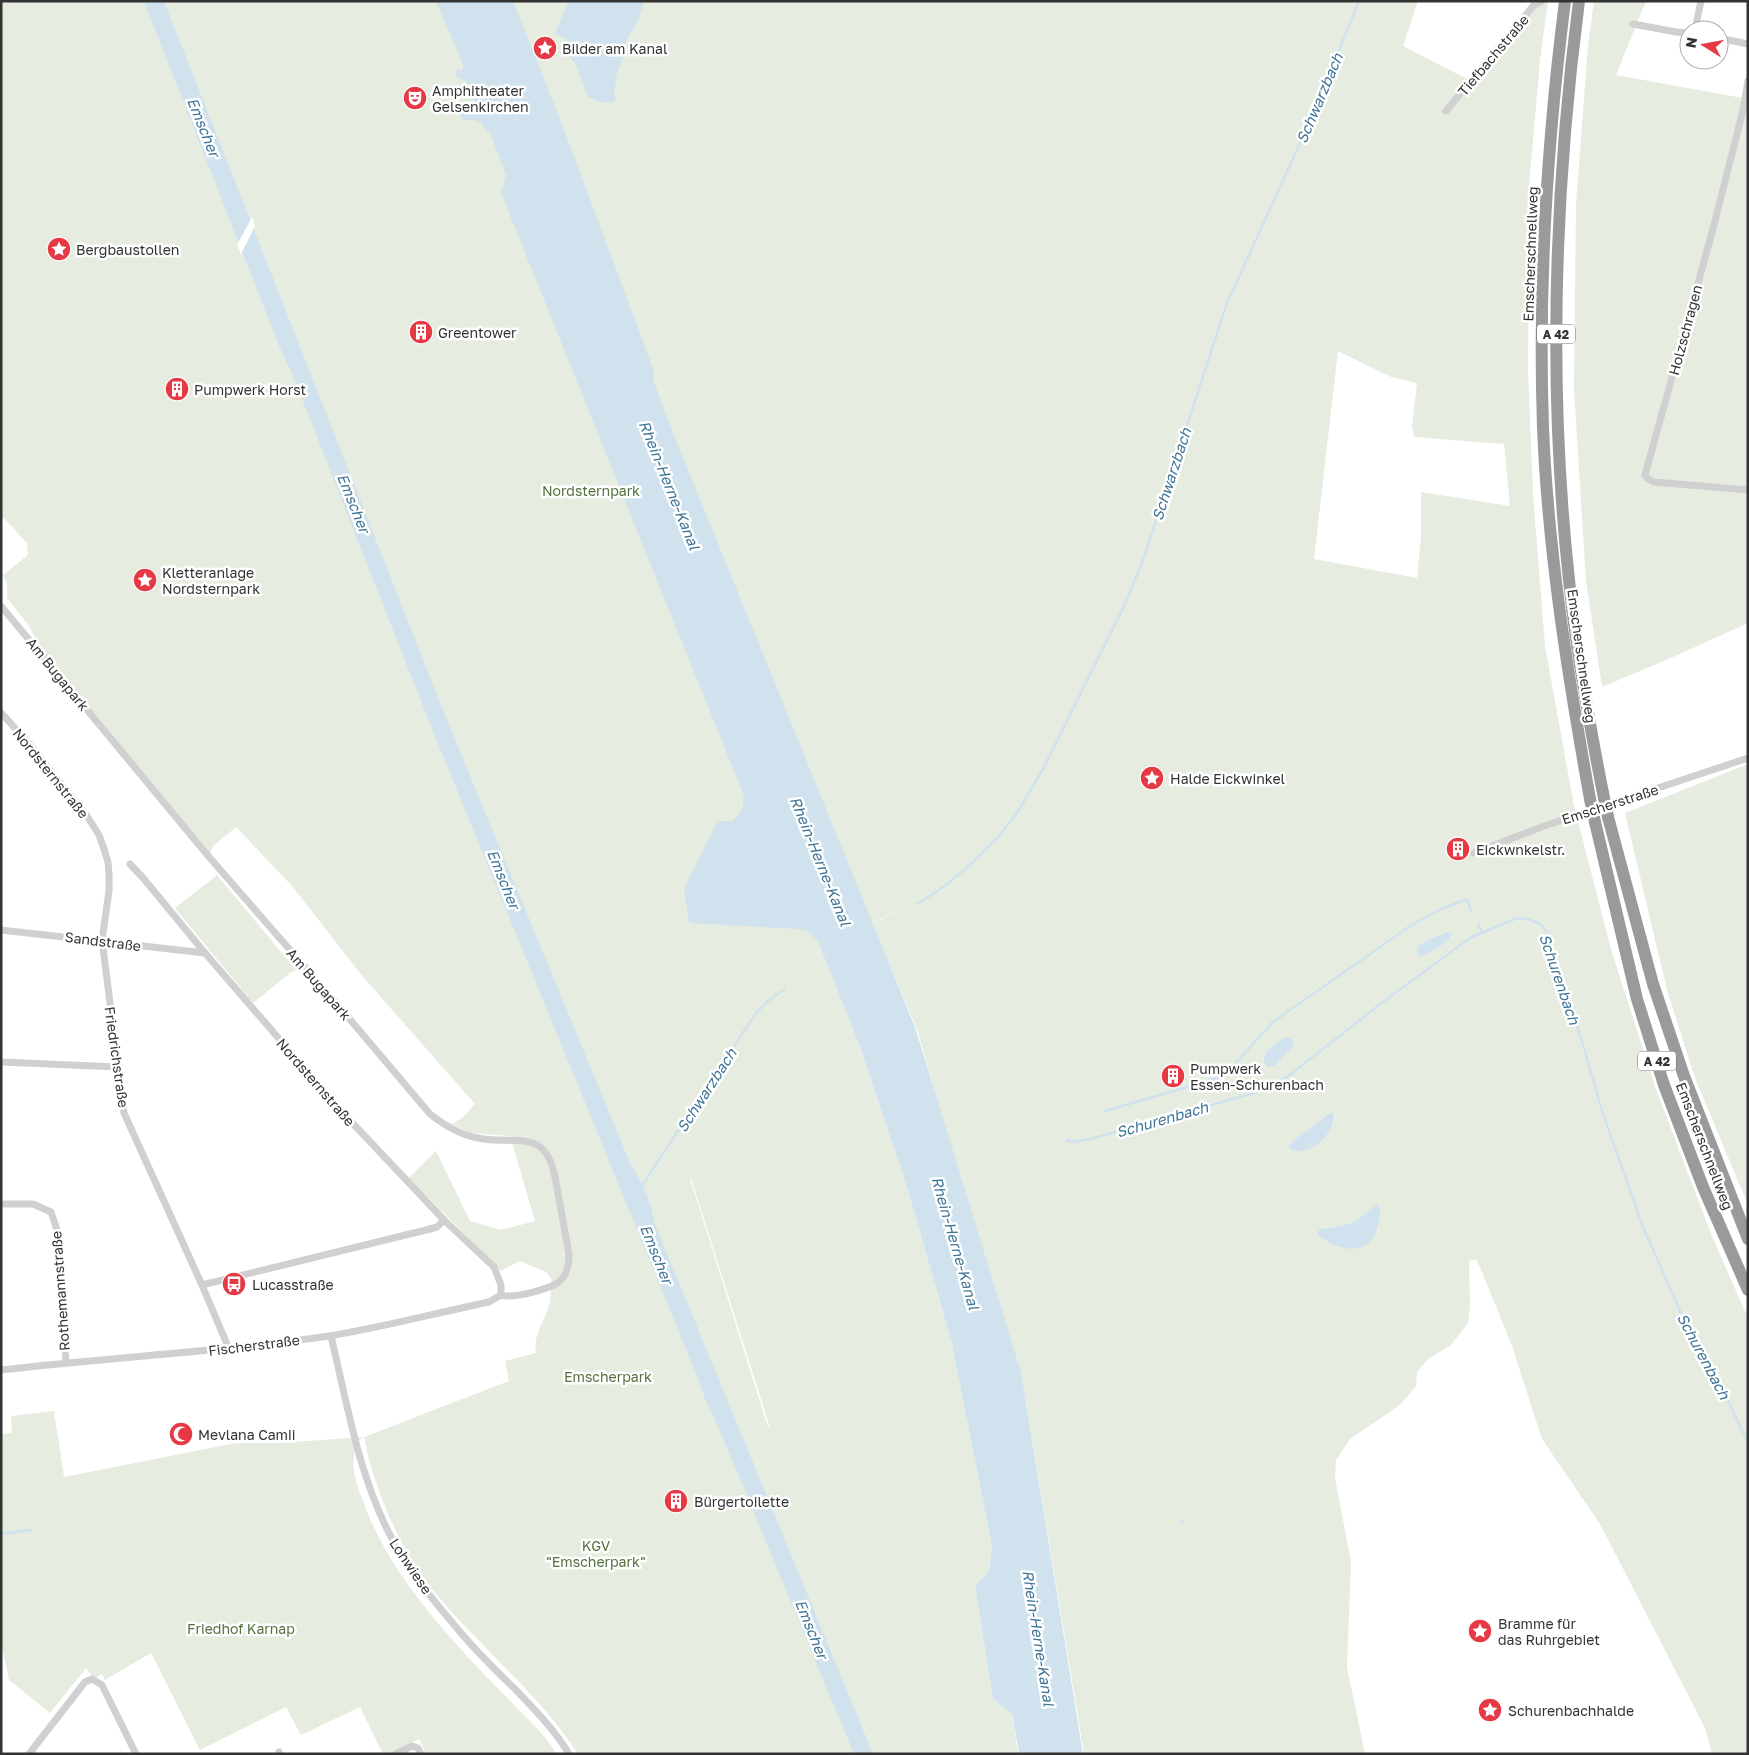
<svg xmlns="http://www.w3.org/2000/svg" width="1749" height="1755" viewBox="0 0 1749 1755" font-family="'Golos Text',sans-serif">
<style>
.green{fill:#e6ecdf;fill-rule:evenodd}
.water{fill:#cfe2ee}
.pier{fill:#fff}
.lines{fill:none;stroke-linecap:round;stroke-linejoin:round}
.stream{stroke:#cfe2ee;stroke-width:2.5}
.minor{stroke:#d0d0d0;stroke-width:7}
.motorway{stroke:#9a9a9a;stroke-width:12}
.motorway-bridge{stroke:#9a9a9a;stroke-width:12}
.labels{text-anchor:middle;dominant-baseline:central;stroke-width:5;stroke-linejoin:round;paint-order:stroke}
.shield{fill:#fff;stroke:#707070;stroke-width:1}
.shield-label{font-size:12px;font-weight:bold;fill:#333}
.poi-label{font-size:14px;fill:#333;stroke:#fff;text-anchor:start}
.street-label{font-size:14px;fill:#333;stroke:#fff}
.park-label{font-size:14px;fill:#56703f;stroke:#fff}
.water-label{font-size:15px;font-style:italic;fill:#3f7597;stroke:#fff}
</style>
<rect width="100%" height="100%" fill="#fff"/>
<g class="green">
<path d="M1 1H1418L1403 46 1471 81 1534 1H1548L1540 60 1529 186 1528 370 1533 494 1545 646 1574 806 1612 953 1656 1089 1711 1234 1748 1318V1754H1712L1705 1728 1600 1524 1542 1439 1512 1346 1482 1272 1476 1259 1469 1261 1470 1305 1468 1323 1451 1345 1428 1359 1417 1372 1416 1386 1400 1405 1350 1439 1336 1460 1335 1478 1351 1562 1347 1667 1365 1754H1084L1021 1372 949 1142 917 1029 872 924 959 877 822 950 860 1047 907 1187 952 1344 992 1546 989 1571 975 1586 993 1699 1012 1714 1018 1754H578C538 1692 478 1646 432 1589 404 1554 385 1512 372 1470 368 1459 367 1448 364 1437L356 1442C354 1453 352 1465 355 1476 357 1488 363 1500 367 1512 405 1602 479 1667 544 1736L557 1754H426L419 1739 389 1754H383L360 1707 301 1735 286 1707 200 1750 151 1653 105 1680 102 1674 94 1679 86 1668 50 1713 9 1680 1 1641V1434L12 1433 11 1416 54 1411 64 1477 236 1443H278L364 1437 509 1381 505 1361 536 1353C532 1335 546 1320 550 1302 551 1295 551 1286 551 1278L546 1272 520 1261 501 1271 409 1178 436 1151 470 1221 501 1230 535 1221 510 1136 470 1133 452 1124 462 1118 475 1104 364 978 292 886 236 827 213 846 209 857 49 663 29 626 7 598V584L3 575 28 555 27 543 1 515ZM1338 351 1391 377 1417 383 1412 426 1414 437 1504 444 1510 506 1421 492V536L1417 578 1314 559ZM1447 932 1451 937 1423 956 1417 946 1432 938ZM1284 1037 1294 1044 1274 1066 1268 1051ZM1330 1113 1335 1115 1334 1122 1307 1149 1297 1151 1290 1145 1298 1137ZM690 1178H691L771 1431 766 1421Z"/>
<polygon points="1594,1 1646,1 1616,75 1748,99 1748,623 1673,657 1602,687 1586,581 1574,389 1576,204 1588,46"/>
<polygon points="1748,764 1748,1205 1695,1078 1667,990 1625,813"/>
<polygon points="217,875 296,970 290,973 253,1003 175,908"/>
</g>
<g class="water">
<path d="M144 1H164L440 703 630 1163C640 1179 652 1202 654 1222L873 1754H854L721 1433 705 1399 698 1378 434 734 293 376 280 348Z"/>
<path d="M436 1H513L560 119 654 371 653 380 673 433 915 1027 1021 1372 1083 1754H1019L1012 1714 993 1699 975 1586 989 1571 992 1546 952 1344 907 1187 860 1047 818 941 808 931 799 929 689 923 684 888 718 821H733L743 807 744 796 501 193 506 175 491 135 481 123 473 120H462L460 113C482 108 475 80 456 77L457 70H462L464 67Z"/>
<path d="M569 1H644L639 19 626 41V50L617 73 614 94 616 100 614 102C604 103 596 102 587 96 580 79 580 61 562 51L567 42 565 38 555 34Z"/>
<path d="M1447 932 1452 934C1448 944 1432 950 1423 956H1420L1417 953V946L1432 938Z"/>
<polygon points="1284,1037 1290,1038 1294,1044 1293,1046 1274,1066 1267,1067 1264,1061 1264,1057 1267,1051"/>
<path d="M1330 1113 1334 1114C1336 1133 1308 1159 1290 1149L1289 1145 1298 1137Z"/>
<path d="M1377 1204 1379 1206C1381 1212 1379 1219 1378 1225 1371 1258 1339 1252 1318 1235V1231L1321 1229C1352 1225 1353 1225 1377 1204Z"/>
</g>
<polygon class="pier" points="252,217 255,226 241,254 237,245"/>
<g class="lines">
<g class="stream">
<polyline points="917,904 946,885 970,865 998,837 1017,813 1044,767 1125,604 1143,560 1227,303 1311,119 1359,1"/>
<polyline points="1478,924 1482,932"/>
<polyline points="1105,1111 1218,1078 1231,1068 1274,1021 1333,980 1410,926 1441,909 1467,899 1471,911"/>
<polyline points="1067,1140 1074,1142 1090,1139 1265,1090 1287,1077 1383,1002 1470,938 1517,918 1528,919 1540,924 1547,932 1557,969 1582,1041 1602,1111 1643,1227 1688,1329 1720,1384 1748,1443"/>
<polyline points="641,1187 756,1013 768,1001 785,989"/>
<polyline points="1181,1520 1183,1523"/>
<polyline points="1,1534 31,1530"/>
</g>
<g class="minor">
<polyline points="1633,24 1676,32 1689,33"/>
<polyline points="1695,30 1701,1"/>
<polyline points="1719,38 1748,44"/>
<polyline points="1748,81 1743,110 1713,229 1645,475 1647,478 1654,482 1748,490"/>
<polyline points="1446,111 1534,5 1542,1"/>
<path d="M1 606 209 857 331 997 430 1114C444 1125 460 1135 478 1138 515 1146 545 1126 555 1177L569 1254C569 1263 568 1273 561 1280 552 1289 513 1299 501 1295"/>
<polyline points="1,713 26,740 87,816 99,835 104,849 108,862 109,874 109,891 102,940 124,1113 202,1285 229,1349"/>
<polyline points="1474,853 1547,825 1748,758"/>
<polyline points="130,864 144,879 205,953 344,1114 444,1220 494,1267 501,1285 501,1295"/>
<polyline points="1,930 205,953"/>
<polyline points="1,1062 118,1067"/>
<polyline points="1,1204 33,1204 51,1212 58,1233 66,1362"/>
<polyline points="202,1285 426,1230 437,1227 444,1220"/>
<path d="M331 1336C347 1403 358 1473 390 1535 406 1567 428 1594 451 1621 471 1646 493 1668 516 1690 535 1710 555 1730 569 1754"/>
<path d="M1 1370C110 1357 221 1352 329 1336 383 1327 436 1313 489 1302L501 1295"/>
<polyline points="279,1752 280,1754"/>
<polyline points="29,1754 85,1682 92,1679 102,1685 136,1754"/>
<polyline points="396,1754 412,1746 418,1748 421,1754"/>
</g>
<g class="motorway">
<path d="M1565 1C1547 143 1538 285 1543 427 1548 552 1568 676 1590 799"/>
<path d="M1579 1C1554 193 1548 387 1569 580 1576 651 1589 722 1603 793"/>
<polyline points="1608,817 1653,984 1684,1076 1748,1239"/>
<polyline points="1595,822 1637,999 1664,1085 1703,1187 1748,1290"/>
</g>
<g class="motorway-bridge">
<polyline points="1603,793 1608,817"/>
<polyline points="1590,799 1595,822"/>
</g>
</g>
<defs>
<g id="sight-disc" transform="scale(1.25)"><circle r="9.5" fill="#e63946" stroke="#fff"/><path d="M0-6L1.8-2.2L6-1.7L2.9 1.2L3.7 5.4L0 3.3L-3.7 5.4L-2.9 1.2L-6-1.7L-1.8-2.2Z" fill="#fff"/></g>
<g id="theatre-disc" transform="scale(1.25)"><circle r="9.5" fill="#e63946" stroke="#fff"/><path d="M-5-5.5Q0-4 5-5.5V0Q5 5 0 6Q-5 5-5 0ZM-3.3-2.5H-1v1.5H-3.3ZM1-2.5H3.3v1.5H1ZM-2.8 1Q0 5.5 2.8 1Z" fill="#fff"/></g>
<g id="building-disc" transform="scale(1.25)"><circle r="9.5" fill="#e63946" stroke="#fff"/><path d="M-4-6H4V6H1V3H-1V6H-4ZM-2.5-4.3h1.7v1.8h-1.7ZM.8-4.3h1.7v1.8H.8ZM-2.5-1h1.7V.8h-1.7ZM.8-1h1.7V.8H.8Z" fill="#fff"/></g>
<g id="bus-disc" transform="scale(1.25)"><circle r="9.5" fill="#e63946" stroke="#fff"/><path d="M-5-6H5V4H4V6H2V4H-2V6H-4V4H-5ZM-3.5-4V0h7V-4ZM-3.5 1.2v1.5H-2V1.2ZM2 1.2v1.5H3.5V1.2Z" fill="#fff"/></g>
<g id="mosque-disc" transform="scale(1.25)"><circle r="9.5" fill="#e63946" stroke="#fff"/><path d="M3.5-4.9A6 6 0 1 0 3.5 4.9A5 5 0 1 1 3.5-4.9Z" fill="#fff"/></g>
</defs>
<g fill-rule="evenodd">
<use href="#sight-disc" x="545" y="48"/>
<use href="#theatre-disc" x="415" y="98"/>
<use href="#sight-disc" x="59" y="249"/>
<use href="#building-disc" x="421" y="332"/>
<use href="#building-disc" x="177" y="389"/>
<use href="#sight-disc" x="145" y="580"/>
<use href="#sight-disc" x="1152" y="778"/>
<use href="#building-disc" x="1458" y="849"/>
<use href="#building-disc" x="1173" y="1076"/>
<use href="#bus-disc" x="234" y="1284"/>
<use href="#mosque-disc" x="181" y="1434"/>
<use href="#building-disc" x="676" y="1501"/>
<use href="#sight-disc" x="1480" y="1631"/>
<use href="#sight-disc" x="1490" y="1710"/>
</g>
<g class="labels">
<g class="shield">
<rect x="1537" y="324.5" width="38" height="19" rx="4"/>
<rect x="1638" y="1051.5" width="38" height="19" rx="4"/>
</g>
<g class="shield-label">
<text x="1556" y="334">A 42</text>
<text x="1657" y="1061">A 42</text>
</g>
<g class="poi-label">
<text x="562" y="48">Bilder am Kanal</text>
<text x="432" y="90">Amphitheater<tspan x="432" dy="16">Gelsenkirchen</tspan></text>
<text x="76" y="249">Bergbaustollen</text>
<text x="438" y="332">Greentower</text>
<text x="194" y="389">Pumpwerk Horst</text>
<text x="162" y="572">Kletteranlage<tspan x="162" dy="16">Nordsternpark</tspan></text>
<text x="1170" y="778">Halde Eickwinkel</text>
<text x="1476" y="849">Eickwnkelstr.</text>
<text x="1190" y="1068">Pumpwerk<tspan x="1190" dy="16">Essen-Schurenbach</tspan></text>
<text x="252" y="1284">Lucasstraße</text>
<text x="198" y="1434">Mevlana Camii</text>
<text x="694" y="1501">Bürgertoilette</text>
<text x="1498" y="1623">Bramme für<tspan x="1498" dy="16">das Ruhrgebiet</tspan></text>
<text x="1508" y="1710">Schurenbachhalde</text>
</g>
<g class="street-label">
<text transform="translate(1493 55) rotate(-50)">Tiefbachstraße</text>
<text transform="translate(1530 254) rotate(-88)">Emscherschnellweg</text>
<text transform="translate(1685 330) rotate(-75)">Holzschragen</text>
<text transform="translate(1582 656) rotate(82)">Emscherschnellweg</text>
<text transform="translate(58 674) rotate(51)">Am Bugapark</text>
<text transform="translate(51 773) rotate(51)">Nordsternstraße</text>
<text transform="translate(1610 804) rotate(-18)">Emscherstraße</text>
<text transform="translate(103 941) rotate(7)">Sandstraße</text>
<text transform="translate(319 984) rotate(49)">Am Bugapark</text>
<text transform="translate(117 1057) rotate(82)">Friedrichstraße</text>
<text transform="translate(316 1082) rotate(49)">Nordsternstraße</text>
<text transform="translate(1705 1146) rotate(69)">Emscherschnellweg</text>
<text transform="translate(60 1291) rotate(-94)">Rothemannstraße</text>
<text transform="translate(254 1345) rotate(-7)">Fischerstraße</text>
<text transform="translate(411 1566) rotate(56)">Lohwiese</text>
</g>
<g class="park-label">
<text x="591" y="490">Nordsternpark</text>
<text x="608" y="1376">Emscherpark</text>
<text x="596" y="1545">KGV<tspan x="596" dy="16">"Emscherpark"</tspan></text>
<text x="241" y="1628">Friedhof Karnap</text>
</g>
<g class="water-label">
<text transform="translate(1319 98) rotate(-67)">Schwarzbach</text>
<text transform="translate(204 127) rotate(68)">Emscher</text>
<text transform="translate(1171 474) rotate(-72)">Schwarzbach</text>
<text transform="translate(670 485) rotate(68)">Rhein-Herne-Kanal</text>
<text transform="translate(354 503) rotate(68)">Emscher</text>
<text transform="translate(821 861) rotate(68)">Rhein-Herne-Kanal</text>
<text transform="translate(504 879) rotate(68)">Emscher</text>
<text transform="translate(1560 979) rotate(71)">Schurenbach</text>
<text transform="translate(706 1090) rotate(-57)">Schwarzbach</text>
<text transform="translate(1162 1119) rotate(-16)">Schurenbach</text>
<text transform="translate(956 1243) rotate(74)">Rhein-Herne-Kanal</text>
<text transform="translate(657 1254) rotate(68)">Emscher</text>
<text transform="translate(1704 1356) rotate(62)">Schurenbach</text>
<text transform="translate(812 1629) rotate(68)">Emscher</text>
<text transform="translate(1039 1638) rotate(81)">Rhein-Herne-Kanal</text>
</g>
</g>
<rect width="1749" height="1755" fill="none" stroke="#333333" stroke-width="5"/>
<g transform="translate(1704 45) rotate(281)"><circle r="24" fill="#ffffff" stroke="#adadad"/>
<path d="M0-4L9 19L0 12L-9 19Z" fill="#e63946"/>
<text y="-8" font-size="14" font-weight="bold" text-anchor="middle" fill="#333333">N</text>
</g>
</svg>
